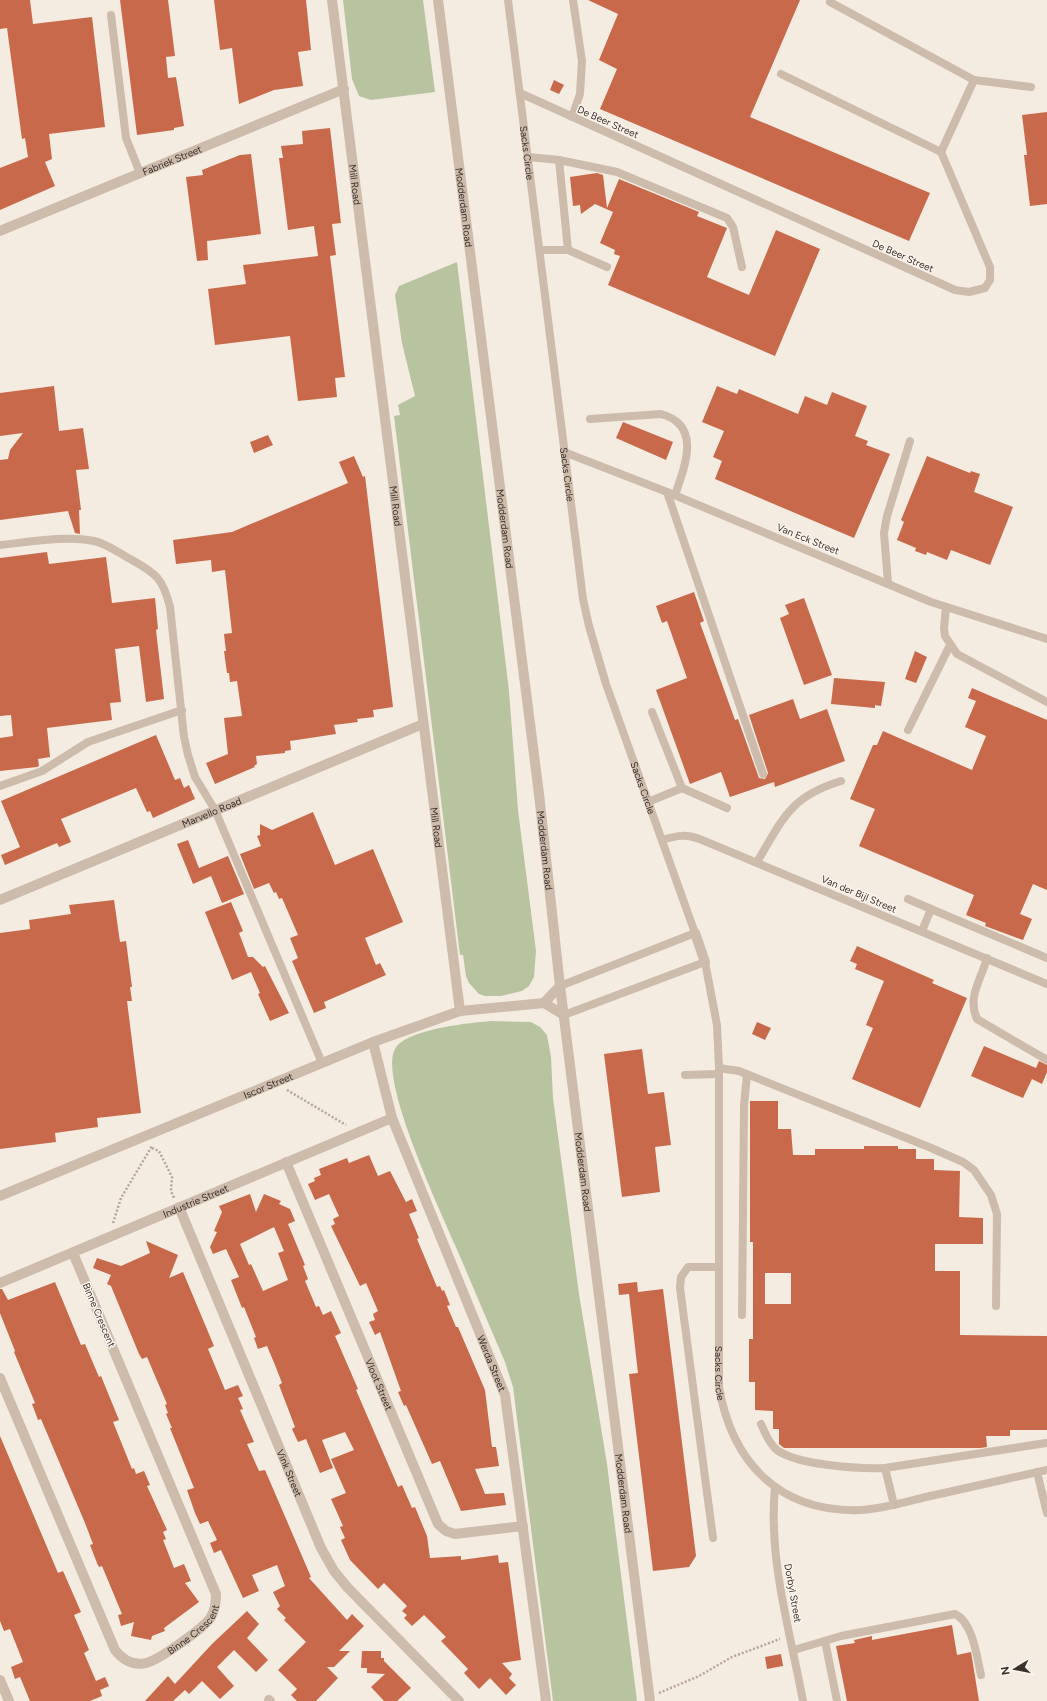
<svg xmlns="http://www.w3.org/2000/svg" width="1047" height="1701" viewBox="0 0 1047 1701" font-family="Figtree,sans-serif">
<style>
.green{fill:#b8c4a0}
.building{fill:#c8694b;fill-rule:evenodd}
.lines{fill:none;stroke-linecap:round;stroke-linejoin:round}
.path{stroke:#b9a596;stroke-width:2.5;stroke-dasharray:2 2;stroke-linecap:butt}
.service{stroke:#cdbbac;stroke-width:8}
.minor{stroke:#cdbbac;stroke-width:10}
.tertiary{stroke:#cdbbac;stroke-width:10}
.labels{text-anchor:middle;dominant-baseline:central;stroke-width:3;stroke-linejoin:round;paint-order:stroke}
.street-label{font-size:10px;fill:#3b302b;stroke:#fbf5ee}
</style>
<rect width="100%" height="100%" fill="#f4ebe1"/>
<g class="green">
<polygon points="343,0 423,0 435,92 371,100 359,96 352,79"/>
<polygon points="457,262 509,691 518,810 536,951 534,977 529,986 522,991 501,996 485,996 479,994 469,983 466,976 463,955 460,955 394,416 400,415 398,405 415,396 402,343 395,295 399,286"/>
<path d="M491 1021 531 1022 540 1027 547 1035 551 1057 553 1098 579 1294 607 1464 637 1701H553L513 1387 505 1362C488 1323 472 1284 455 1245 441 1212 378 1079 395 1049 406 1029 469 1023 491 1021Z"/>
</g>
<g class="building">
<polygon points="0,0 30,0 33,24 92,17 105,127 49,134 52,159 45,162 55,186 0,210 0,168 28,157 25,138 22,139 7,28 0,29"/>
<polygon points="120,0 168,0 175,56 166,57 168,78 176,77 184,126 174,128 174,130 137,135"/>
<polygon points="214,0 306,0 311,50 298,52 303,86 274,90 239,104 232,48 220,50"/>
<polygon points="588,0 800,0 750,117 930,193 909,241 600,109 617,69 599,60 618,14"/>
<polygon points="554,80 564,85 559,94 550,90"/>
<polygon points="1047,112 1047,204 1030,206 1024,155 1027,155 1022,115"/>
<polygon points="330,128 341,223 332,224 336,255 330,256 345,377 335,378 337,397 298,401 290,336 215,345 208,289 246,284 243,265 318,256 314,226 288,230 279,158 283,158 281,146 303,144 302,131"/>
<polygon points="251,154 261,234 207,241 208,260 197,261 186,177 203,175 202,170 240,155"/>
<polygon points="597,173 603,175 607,208 619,179 699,212 697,216 727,228 707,277 749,295 776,230 820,249 775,356 608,285 620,256 614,254 615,250 600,243 613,212 595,204 581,214 580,205 573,206 570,177"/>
<polygon points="54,386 59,431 83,428 89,469 76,470 81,510 79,510 80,534 75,533 68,511 0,520 0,460 8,459 10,450 23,433 0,436 0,393"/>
<polygon points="717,386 737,394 739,389 798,414 805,396 827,405 832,392 867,406 855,436 868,441 866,445 890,454 854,538 715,479 722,461 713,457 724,431 702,422"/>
<polygon points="623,422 673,442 666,460 616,438"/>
<polygon points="268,435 273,445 254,453 250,442"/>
<polygon points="354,456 363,477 365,476 393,707 373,710 374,717 357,719 358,722 334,725 336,734 290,741 291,750 285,751 285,753 256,756 257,764 254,766 255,767 215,784 206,763 228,754 224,718 242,716 237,681 230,682 229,673 227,673 224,651 226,651 224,634 232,633 225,570 212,572 211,560 176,564 173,540 232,532 348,483 339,462"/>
<polygon points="927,456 970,473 971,471 980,474 974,492 1013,507 990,565 951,550 947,560 927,552 926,555 915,551 916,548 897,540 904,522 901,520"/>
<polygon points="47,552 49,564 106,557 112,603 155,598 158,629 156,630 164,699 146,702 139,646 115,649 121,702 110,703 112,720 47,728 50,757 38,759 39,766 37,767 0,771 0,738 13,736 11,715 0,716 0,558"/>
<polygon points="694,592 704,621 700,623 735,720 738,719 759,778 765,779 768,773 749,715 793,699 800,719 827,709 845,761 775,787 774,782 730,797 721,772 690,784 656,690 687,678 667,621 662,623 656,606"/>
<polygon points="804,598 832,675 804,685 780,618 789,614 785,605"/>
<polygon points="915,651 927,657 916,683 905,679"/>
<polygon points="834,678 885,682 881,706 875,705 875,708 831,704"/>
<polygon points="972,688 1047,720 1047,890 1033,884 1020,914 1032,919 1023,940 985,926 986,923 966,915 974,895 859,846 875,809 850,799 873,745 877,745 883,731 972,770 986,736 965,727 976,701 968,698"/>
<polygon points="156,735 175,780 180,778 184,788 189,785 195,799 153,818 150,811 147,812 136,788 61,819 71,842 59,847 57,843 5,865 1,855 20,847 1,801"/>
<polygon points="313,812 335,865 373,849 403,922 365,938 376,965 380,963 386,975 324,1002 326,1008 314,1013 292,961 298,958 290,938 298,935 282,898 279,899 276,892 274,893 269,883 254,889 240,854 261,846 257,836 260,835 260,824 272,830"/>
<polygon points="188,840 199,868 228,856 244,894 222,903 211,876 193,884 177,844"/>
<polygon points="114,900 120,942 126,941 132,987 130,987 132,1001 127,1001 141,1113 97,1118 98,1127 55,1133 56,1142 0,1149 0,933 30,929 29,920 71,914 69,905"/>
<polygon points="231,902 243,931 239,933 248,957 253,957 263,967 265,966 289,1013 270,1021 258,994 260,993 251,972 232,980 205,912"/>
<polygon points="857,946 934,980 932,983 967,998 920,1108 852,1079 873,1028 866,1025 884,981 855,969 857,964 850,961"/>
<polygon points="757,1022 771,1028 765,1040 752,1034"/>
<polygon points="984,1046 1036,1068 1039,1061 1047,1065 1047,1072 1042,1084 1032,1079 1023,1098 971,1076"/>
<polygon points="642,1049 648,1094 664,1092 671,1145 655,1147 660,1192 622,1197 604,1054"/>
<path d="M750 1101H778V1129H791L793 1155H815V1149H864V1146H898V1149H916V1159H934V1170L960 1171 959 1217 983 1218V1244H935V1271H960V1335L1047 1336V1430H1010V1436H986L987 1447 980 1448H784L779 1444V1429H773V1411L755 1410V1382H749V1339H753V1242H750ZM765 1273H791V1304H765Z"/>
<polygon points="369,1155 378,1176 390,1171 406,1202 412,1199 417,1211 409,1214 419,1238 417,1239 437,1287 440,1286 442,1291 444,1290 450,1305 447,1306 456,1327 458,1327 485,1390 492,1447 496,1447 499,1466 475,1469 485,1494 504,1493 506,1505 461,1511 440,1461 432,1464 406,1405 404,1406 398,1392 401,1391 380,1332 375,1335 369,1322 375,1320 373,1314 378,1311 366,1283 360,1286 331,1226 335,1224 333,1219 339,1216 329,1194 315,1200 308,1184 315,1181 314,1178 321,1175 319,1169 347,1158 349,1163"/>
<path d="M250 1194 256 1212 264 1194 281 1201 279 1204 290 1209 295 1221 288 1224 305 1265 303 1266 308 1279 305 1281 316 1307 319 1306 323 1315 331 1311 341 1333 335 1336 358 1389 356 1390 398 1487 402 1485 412 1508 415 1507 427 1536 430 1558 461 1556V1560L498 1555 499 1563 508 1562 521 1660 502 1663 512 1674 509 1678 516 1685 506 1695 490 1678 479 1689 464 1673 468 1669 441 1641 446 1637 424 1615 412 1626 404 1618 407 1615 402 1611 407 1606 384 1583 378 1589 350 1560 341 1540 345 1538 340 1527 343 1526 331 1499 346 1493 331 1459 354 1450 345 1432 322 1440 333 1468 320 1473 306 1439 298 1442 292 1429 295 1427 279 1385 282 1383 275 1365 267 1346 258 1349 254 1338 256 1337 244 1307 242 1308 231 1280 239 1277 226 1249 213 1254 210 1247 217 1232 214 1231 222 1212 219 1206ZM274 1227 284 1251 278 1253 288 1280 263 1291 251 1264 249 1265 240 1244Z"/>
<polygon points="146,1241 178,1255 169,1278 183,1272 214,1346 208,1349 225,1390 238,1385 243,1396 238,1398 243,1409 240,1410 254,1442 247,1444 259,1471 265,1470 311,1577 309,1578 347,1620 352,1614 364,1626 339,1651 350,1651 334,1667 327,1667 338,1678 316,1701 297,1701 291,1695 297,1689 278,1670 306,1642 284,1620 286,1618 277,1609 280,1606 273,1592 285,1586 277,1565 252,1575 259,1591 243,1598 221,1550 214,1553 210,1543 217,1540 208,1521 200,1524 195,1513 187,1490 194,1488 170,1428 172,1428 166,1414 168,1413 165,1405 167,1404 147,1357 142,1359 139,1354 111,1286 107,1284 111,1275 93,1268 97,1258 121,1266 150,1253"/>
<polygon points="55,1282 81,1345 85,1344 99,1377 101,1376 119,1420 113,1422 132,1469 134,1468 136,1474 144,1471 150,1485 147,1486 167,1530 163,1532 166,1539 163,1540 174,1568 184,1564 191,1581 185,1583 199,1602 164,1628 165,1631 152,1636 151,1640 131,1636 134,1622 121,1626 118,1615 122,1614 102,1566 99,1567 97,1563 90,1545 93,1544 85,1523 41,1419 38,1420 32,1404 35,1403 14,1352 15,1351 0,1313 0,1289 2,1289 8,1300"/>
<polygon points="637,1282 638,1292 663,1289 696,1556 689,1567 653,1571 629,1374 638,1373 629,1294 619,1295 618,1284"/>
<polygon points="0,1436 58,1573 63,1571 81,1612 74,1615 89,1650 84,1653 96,1681 105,1677 109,1686 100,1690 102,1696 90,1701 30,1701 20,1677 15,1679 11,1667 23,1662 10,1629 4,1631 0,1621"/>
<polygon points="247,1611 259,1624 247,1638 268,1660 256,1672 234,1650 217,1667 234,1686 220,1699 202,1681 189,1694 185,1690 173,1701 145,1701 168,1676 175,1684 212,1644"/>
<polygon points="952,1625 957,1655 971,1652 979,1701 847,1701 836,1646 855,1643 854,1640 872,1636 872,1640"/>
<polygon points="362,1651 381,1651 381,1658 384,1658 384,1661 411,1688 397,1701 384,1701 371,1687 385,1674 367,1673 367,1668 361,1668"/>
<polygon points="781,1654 783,1666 767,1669 765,1657"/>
</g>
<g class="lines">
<g class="path">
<polyline points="287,1090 346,1125"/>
<polyline points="152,1148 159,1151 172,1177 171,1191 174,1198"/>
<polyline points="113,1223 121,1198 152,1146"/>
<polyline points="659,1693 699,1676 732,1657 780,1639"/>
</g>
<g class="service">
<path id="s1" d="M508 0 583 599 589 626 606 684 695 933 560 986"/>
<polyline points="830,2 974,80 941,152"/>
<polyline points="111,15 126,138 140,173"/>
<polyline points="974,80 1031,87"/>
<polyline points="520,93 955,290 969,292 985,288 990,280 990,267 941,152 781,74"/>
<polyline points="572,117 580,94 582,61 573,0"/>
<polyline points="529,157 559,160 568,250"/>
<polyline points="559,160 617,172 727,218 733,227 742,267"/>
<polyline points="540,250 568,250 607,267"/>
<path d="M590 419 661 414C702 425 685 466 675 495"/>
<polyline points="564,452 667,492 931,602 1047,639"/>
<polyline points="667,492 763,774"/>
<path d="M0 545C30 542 64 535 94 541 108 544 120 554 132 560 157 574 163 579 170 607L184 737 188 755 195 777 215 810 322 1063"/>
<polyline points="888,583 884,533 887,516 910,441"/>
<polyline points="946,607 944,628 945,636 957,654 1047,702"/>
<polyline points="908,730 950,645"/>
<polyline points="0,786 42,771 88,742 182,710"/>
<polyline points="682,788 727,808"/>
<polyline points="648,802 682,788 652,712"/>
<path d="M662 840C678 835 687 834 702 840L1047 984"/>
<path d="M757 862C783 819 789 797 841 781"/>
<polyline points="908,899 931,909"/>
<polyline points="922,931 931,909 1047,958"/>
<path d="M987 958C981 980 967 997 977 1019L1047 1060"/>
<path id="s2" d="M564 1015 705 962 717 1025 719 1068V1387C732 1463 780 1513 861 1510 882 1509 905 1502 926 1497 966 1488 1007 1479 1047 1470"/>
<polyline points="719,1068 739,1071 929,1147 963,1162 974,1170 991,1195 997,1214 996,1306"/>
<polyline points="685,1075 719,1074"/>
<polyline points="742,1315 744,1105 747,1075"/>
<path d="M761 1424C765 1432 768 1443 777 1450 797 1465 859 1469 885 1468L894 1505"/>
<polyline points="885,1468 1046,1443"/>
<polyline points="1037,1472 1047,1513"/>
<path d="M775 1487C768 1559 790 1631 803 1701"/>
<polyline points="713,1538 680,1288 681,1277 688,1267 718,1267"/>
<polyline points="825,1641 837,1701"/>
<path d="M794 1650 841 1636 955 1614C973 1622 977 1658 981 1675"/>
</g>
<g class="minor">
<path id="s3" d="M332 0 460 1011"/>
<path id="s4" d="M0 231 344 89"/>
<path id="s5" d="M0 900 423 724"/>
<polyline points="695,933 705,962"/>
<polyline points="544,1003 560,986"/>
<path id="s6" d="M373 1042 392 1118 505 1395 546 1701"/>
<path id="s7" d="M286 1162 438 1524 446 1531 455 1534 523 1526"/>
<path id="s8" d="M0 1196 373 1042 460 1011 544 1003 564 1015"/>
<path id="s9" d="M179 1207 321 1548 334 1571 348 1588 459 1701"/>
<path id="s10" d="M0 1283 392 1118"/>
<path id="s11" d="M0 1378 115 1650C123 1660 133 1666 146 1663 159 1660 204 1628 211 1617 215 1610 216 1602 216 1594L73 1253"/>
<polyline points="0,1680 9,1701"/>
<polyline points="269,1700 270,1701"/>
</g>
<path class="tertiary" id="s12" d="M438 0 539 794 560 986 650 1701"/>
</g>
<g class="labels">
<g class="street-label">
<text transform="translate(608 122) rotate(24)">De Beer Street</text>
<text stroke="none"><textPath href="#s1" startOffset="154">Sacks Circle</textPath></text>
<text stroke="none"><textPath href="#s4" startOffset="186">Fabriek Street</textPath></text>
<text stroke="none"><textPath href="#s3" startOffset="186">Mill Road</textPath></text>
<text stroke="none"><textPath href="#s12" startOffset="209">Modderdam Road</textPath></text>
<text transform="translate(903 256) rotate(24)">De Beer Street</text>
<text stroke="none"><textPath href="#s1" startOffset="478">Sacks Circle</textPath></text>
<text stroke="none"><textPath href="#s3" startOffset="510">Mill Road</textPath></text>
<text stroke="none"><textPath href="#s12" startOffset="533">Modderdam Road</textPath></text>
<text transform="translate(808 539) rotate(22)">Van Eck Street</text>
<text stroke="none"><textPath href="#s1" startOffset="802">Sacks Circle</textPath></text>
<text stroke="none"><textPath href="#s5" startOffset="229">Marvello Road</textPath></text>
<text stroke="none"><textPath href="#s3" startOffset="834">Mill Road</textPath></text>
<text stroke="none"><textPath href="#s12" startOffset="857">Modderdam Road</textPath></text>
<text transform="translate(859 894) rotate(23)">Van der Bijl Street</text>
<text stroke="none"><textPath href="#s8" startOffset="290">Iscor Street</textPath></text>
<text stroke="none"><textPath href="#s12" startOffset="1181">Modderdam Road</textPath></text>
<text stroke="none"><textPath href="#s10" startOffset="212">Industrie Street</textPath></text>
<text transform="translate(99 1315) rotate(67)">Binne Crescent</text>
<text stroke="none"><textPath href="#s6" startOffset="343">Werda Street</textPath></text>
<text stroke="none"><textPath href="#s2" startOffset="563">Sacks Circle</textPath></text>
<text stroke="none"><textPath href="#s7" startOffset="241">Vloot Street</textPath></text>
<text stroke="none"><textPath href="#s9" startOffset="288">Vink Street</textPath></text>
<text stroke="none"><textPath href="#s12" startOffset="1505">Modderdam Road</textPath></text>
<text transform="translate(793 1593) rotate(80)">Dorbyl Street</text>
<text stroke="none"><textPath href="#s11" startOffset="390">Binne Crescent</textPath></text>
</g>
</g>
<g transform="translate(1015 1669) rotate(260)" stroke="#fbf5ee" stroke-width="3" paint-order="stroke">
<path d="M0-3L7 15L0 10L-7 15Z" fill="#3b302b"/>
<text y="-6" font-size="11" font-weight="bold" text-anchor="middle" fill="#3b302b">N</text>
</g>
</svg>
